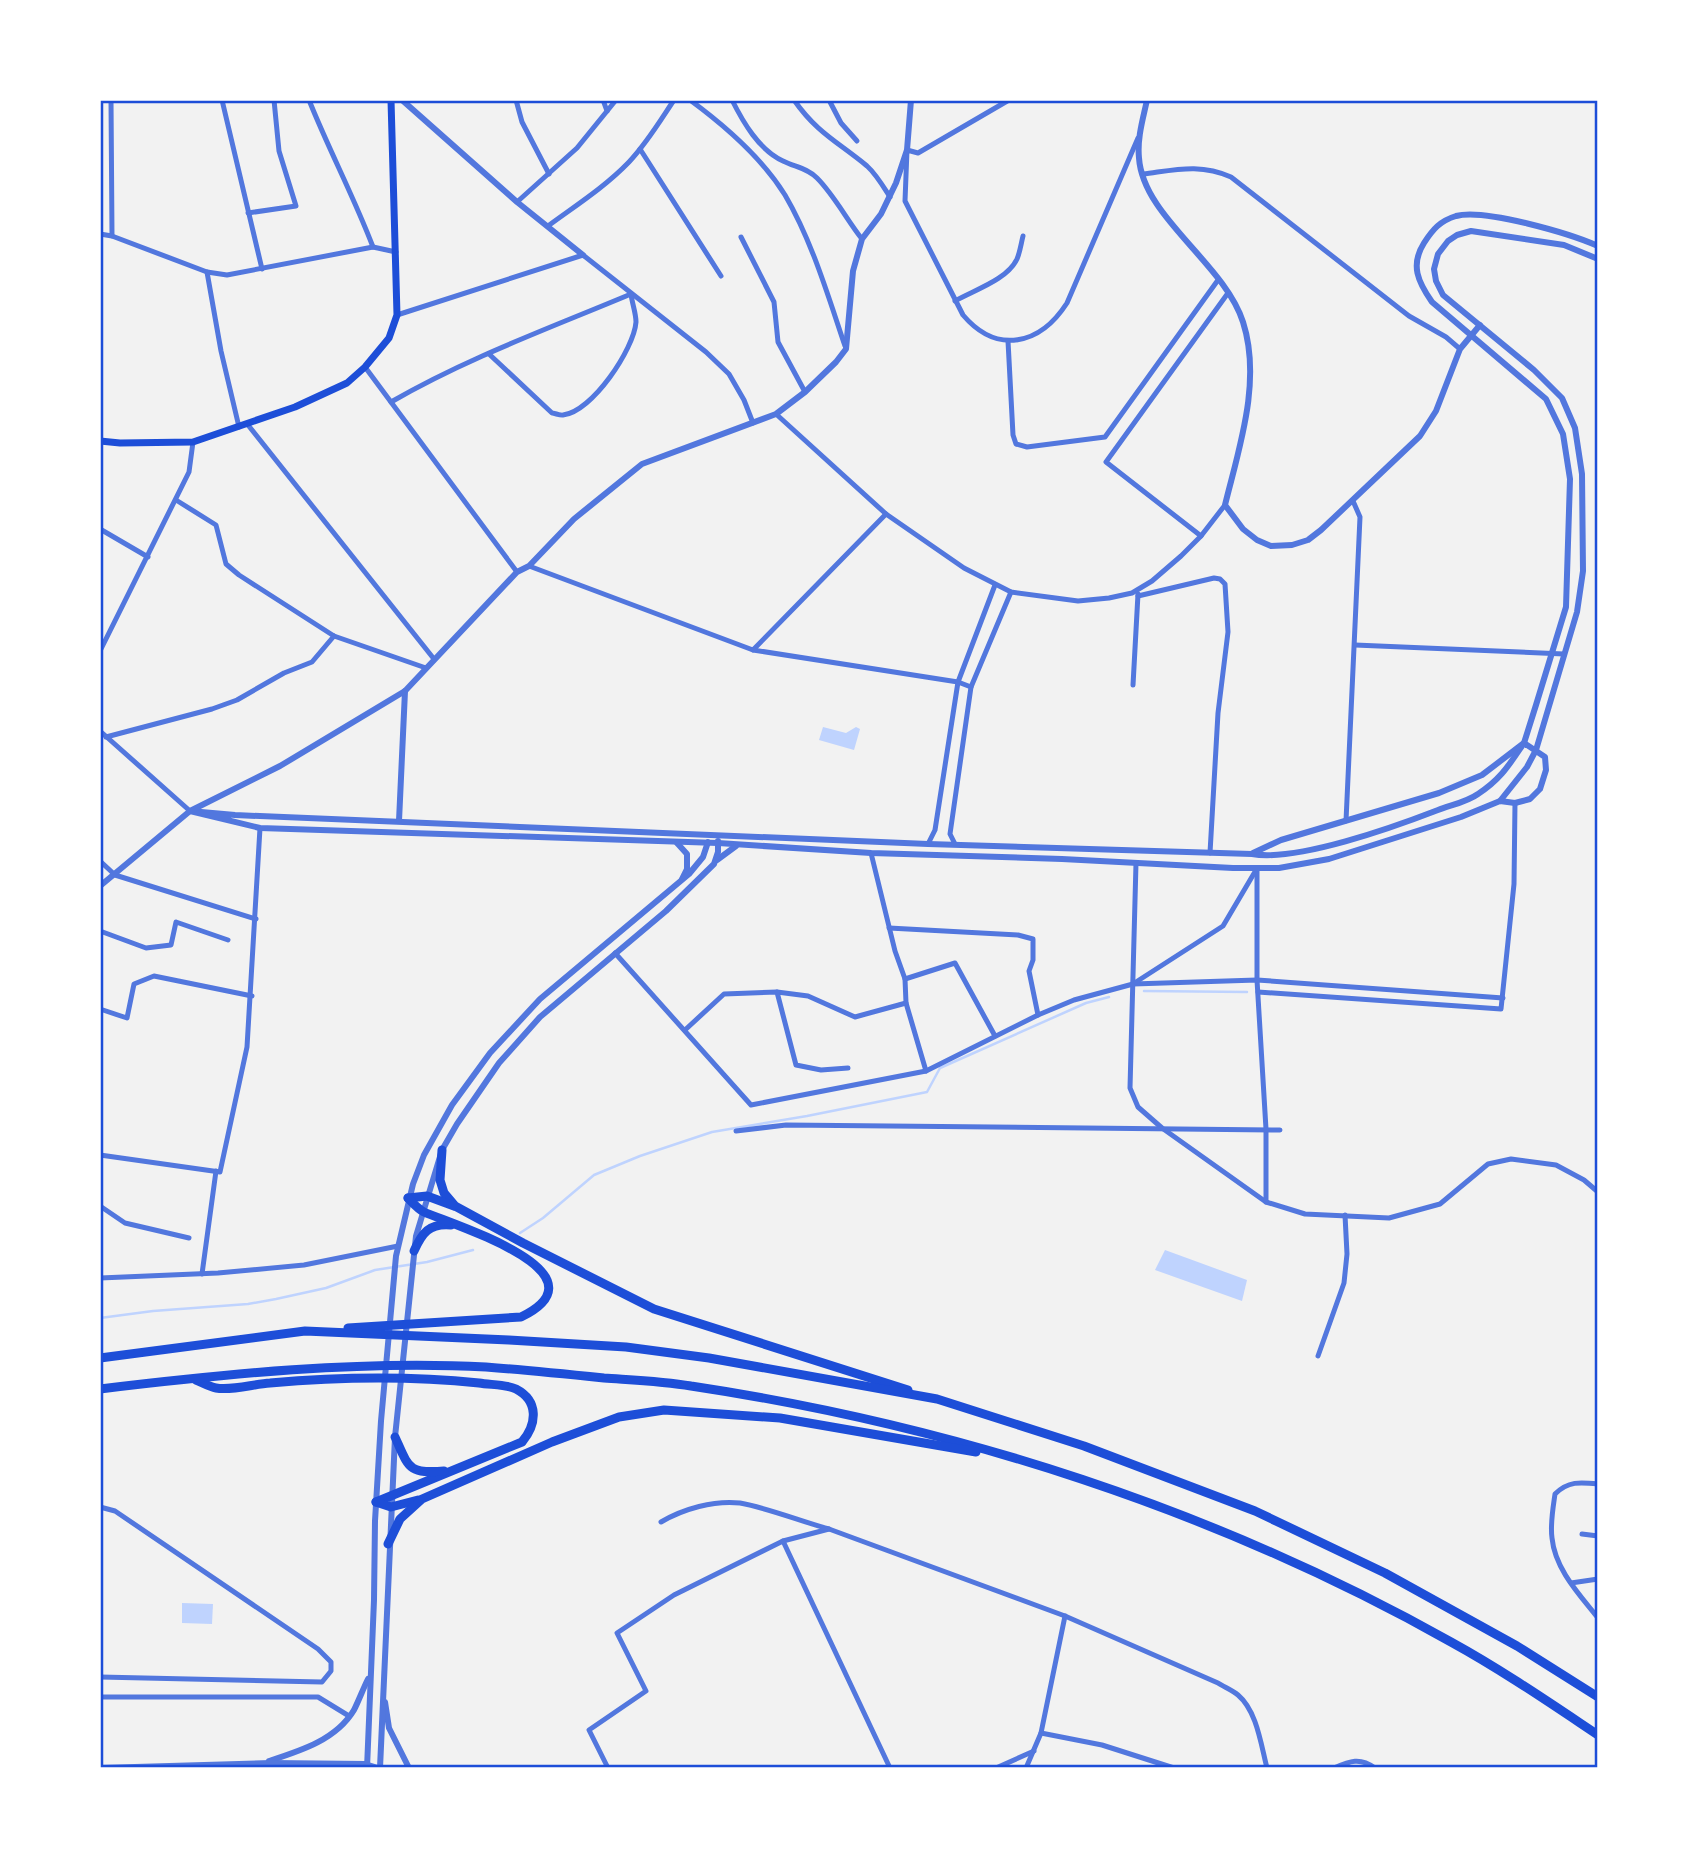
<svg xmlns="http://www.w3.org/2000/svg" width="1698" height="1868" viewBox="0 0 1698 1868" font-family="Rubik,sans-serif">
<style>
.water{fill:#bfd3fe}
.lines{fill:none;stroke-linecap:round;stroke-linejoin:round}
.stream{stroke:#bfd3fe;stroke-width:2.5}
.minor{stroke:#5277de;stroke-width:5}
.tertiary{stroke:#5277de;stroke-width:6}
.secondary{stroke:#1d4ed8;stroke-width:7}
.motorway{stroke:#1d4ed8;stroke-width:9}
.neatline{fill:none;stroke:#1d4ed8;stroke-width:2.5}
</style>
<rect width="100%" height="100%" fill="#f2f2f2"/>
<g class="water">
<polygon points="823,727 846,733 856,727 860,729 854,750 819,740"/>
<polygon points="1165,1250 1247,1280 1242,1301 1155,1270"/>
<polygon points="182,1603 213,1604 212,1624 182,1623"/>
</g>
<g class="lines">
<g class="stream">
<polyline points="1144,991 1247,992"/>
<polyline points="520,1233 543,1218 594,1175 640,1156 712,1132 807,1116 927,1092 940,1068 1086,1003 1109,997"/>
<polyline points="100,1318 153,1311 248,1304 276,1299 326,1288 375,1270 427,1262 473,1250"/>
</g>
<g class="minor">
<polyline points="111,100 112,236"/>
<polyline points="222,100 262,269"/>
<path d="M309 100C329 150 354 197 373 247"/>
<polyline points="516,100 522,122 549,174"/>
<polyline points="603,100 607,111"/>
<path d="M690 100C724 125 762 158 785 195 812 241 828 296 845 346"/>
<path d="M732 100C743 122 759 150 783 161 795 167 807 168 817 178 834 195 847 220 862 239"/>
<path d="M794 100C817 133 838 142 867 166 876 174 883 186 890 197"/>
<polyline points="829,100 841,123 857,141"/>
<path d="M1009 100 918 153 907 150 905 201 963 315C997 355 1040 345 1067 303L1138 138"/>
<polyline points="640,149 721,276"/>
<path d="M1143 174C1175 170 1200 163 1231 177L1409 316 1446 337 1460 349"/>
<polyline points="517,202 577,148 616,100"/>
<polyline points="248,213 296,206 279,151 274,100"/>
<path d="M548 226C575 206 605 187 629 162 647 143 660 121 674 100"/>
<polyline points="100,234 112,236 207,272 227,275 373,247 396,252"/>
<polyline points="741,237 774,302 778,342 805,392"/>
<polyline points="207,272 221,351 239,427"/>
<path d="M955 301C974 290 1007 280 1017 259 1020 252 1021 244 1023 236"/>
<polyline points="397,315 583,255 706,352 729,374 744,400 753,423"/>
<polyline points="1008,341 1013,435 1016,444 1027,447 1105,437 1218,280"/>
<polyline points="365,367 517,572"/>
<path d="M391 402C467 358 550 328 631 294 632 303 636 313 636 322 634 349 592 412 563 415 562 416 554 413 552 413L489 354"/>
<polyline points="776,414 886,514 964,568 1011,592 1078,601 1109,598 1132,593 1152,581 1181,556 1201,536 1225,505"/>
<polyline points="248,425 434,659"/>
<polyline points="176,500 216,525 226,564 239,575 334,636 426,668"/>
<polyline points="100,529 148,557"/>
<polyline points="1201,536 1106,462 1228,293"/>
<polyline points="529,566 753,650 886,514"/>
<polyline points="1138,596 1214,578 1220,579 1225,584 1228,632 1218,713 1210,853"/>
<polyline points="1355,645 1564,654"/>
<polyline points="753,650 958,682 971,687"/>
<polyline points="100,651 189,472 193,442"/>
<polyline points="1133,685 1138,594"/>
<polyline points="100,731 190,811"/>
<polyline points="106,737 212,709 237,700 284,673 312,662 334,636"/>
<polyline points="1346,821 1360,517 1353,501"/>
<polyline points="928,844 935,830 958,682 995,585"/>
<polyline points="955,844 950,834 971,687 1011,592"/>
<polyline points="871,853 895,951 905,979 906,1003 926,1071"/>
<polyline points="100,861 115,875 256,919"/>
<polyline points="1136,863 1130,1088 1138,1107 1162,1128 1266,1202 1305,1214 1389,1218 1440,1204 1488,1164 1511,1159 1556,1165 1584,1180 1598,1192"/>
<polyline points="1257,869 1257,980 1266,1129 1266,1202"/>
<polyline points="889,928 1018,935 1033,939 1033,960 1029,971 1038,1015"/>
<polyline points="100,931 146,948 171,945 176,922 228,940"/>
<polyline points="615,953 751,1105 926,1071 1038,1015 1074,1000 1133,984 1257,980 1503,998"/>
<polyline points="905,979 955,963 995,1036"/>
<polyline points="1136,982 1223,926 1256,870"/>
<polyline points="777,992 808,996 855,1017 906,1003"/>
<polyline points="1258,992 1501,1009 1514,884 1515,803"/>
<polyline points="100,1009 127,1018 134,984 154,976 252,996"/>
<polyline points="685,1030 724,994 777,992 796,1065 821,1070 848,1068"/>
<polyline points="736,1131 786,1125 1280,1130"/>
<polyline points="100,1155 220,1172 247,1047 260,828"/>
<polyline points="100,1206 125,1223 189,1238"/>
<polyline points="202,1274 216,1171"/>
<polyline points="100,1278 218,1273 304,1265 398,1246"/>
<polyline points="1318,1356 1344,1283 1347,1254 1345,1215"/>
<path d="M1598 1484C1580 1482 1568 1481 1555 1494 1553 1508 1550 1524 1552 1538 1555 1569 1579 1594 1598 1618"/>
<polyline points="100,1507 115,1511 318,1649 331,1662 331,1671 322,1682 100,1677"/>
<path d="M661 1522C683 1509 714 1500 740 1503 768 1508 800 1521 829 1529"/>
<polyline points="1582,1534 1598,1536"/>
<polyline points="783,1541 890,1768"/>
<polyline points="1571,1583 1598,1579"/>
<polyline points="100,1697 318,1697 349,1716"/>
<polyline points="1041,1733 1102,1745 1174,1768"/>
<path d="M608 1768 589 1730 646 1691 617 1633 674 1595 783 1541 829 1529 1065 1616 1218 1683C1224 1687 1232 1690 1238 1695 1257 1711 1261 1745 1267 1768"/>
<polyline points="996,1768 1034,1751"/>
<polyline points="1026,1768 1041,1733 1065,1616"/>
<path d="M1334 1768C1350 1761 1360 1757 1375 1768"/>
</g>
<g class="tertiary">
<polyline points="402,100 517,202 583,255"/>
<path d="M1147 100C1143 119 1137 138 1139 158 1143 217 1224 263 1243 322 1262 381 1239 448 1225 505L1243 529 1257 540 1271 546 1292 545 1308 540 1321 530 1420 436 1436 411 1460 349 1480 325"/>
<path d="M1524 743 1545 757 1546 770 1540 789 1530 799 1515 803 1500 801 1461 817 1329 859 1279 868H1233L1062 859 871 853 718 843 260 828 190 811 235 815 928 844 1252 854C1297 862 1394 827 1438 810 1451 805 1467 802 1478 794 1501 779 1509 765 1524 743Z"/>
<polyline points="1500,801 1527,767 1536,750 1577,612 1583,571 1582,474 1575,428 1562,398 1534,370 1443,295 1436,281 1434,269 1438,254 1448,241 1457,235 1471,231 1564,245 1598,259"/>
<polyline points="399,821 405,691"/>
<polyline points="677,843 687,854 687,869 682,879"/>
<path d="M1253 853 1281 840 1439 793 1482 775 1524 743 1536 705 1566 607 1570 479 1563 434 1546 399 1432 302C1418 282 1410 265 1424 243 1433 229 1440 221 1456 216 1484 208 1571 234 1598 246"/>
<polyline points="717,860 736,846"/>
<polyline points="100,886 190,811 280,766 405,691 517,572 529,566 574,519 642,464 776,414 805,392 836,362 846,349 853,271 862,239 881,214 896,183 907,150 911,100"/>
<polyline points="385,1702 389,1728 409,1768"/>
<path d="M269 1761C300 1751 336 1740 354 1710 359 1700 363 1689 368 1679"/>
<polyline points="100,1768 271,1763 365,1764 378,1768"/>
<polyline points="367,1768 374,1600 375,1521 381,1421 396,1256 413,1184 424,1155 452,1105 490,1053 540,999 689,874 703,857 708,842"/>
<polyline points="380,1768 395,1437 416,1236 442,1150 457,1124 499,1063 540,1017 666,911 714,864 718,852 718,841"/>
</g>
<polyline class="secondary" points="100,441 120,443 193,442 295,407 347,383 365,367 389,338 397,315 391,100"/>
<g class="motorway">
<polyline points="442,1150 440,1180 444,1193 455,1206 523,1243 654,1309 908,1390"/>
<polyline points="408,1198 427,1196 454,1206"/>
<path d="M414 1251C422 1233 429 1223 451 1225"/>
<path d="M348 1328 521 1317C611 1273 456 1226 424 1212 418 1209 413 1203 408 1198"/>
<polyline points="100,1358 305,1331 509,1340 626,1347 709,1358 937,1399 1084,1446 1255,1511 1385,1573 1517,1646 1598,1697"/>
<path d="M196 1380C203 1383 210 1387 216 1388 232 1391 253 1384 270 1383 339 1377 410 1376 479 1383 490 1385 506 1384 516 1389 539 1401 537 1424 522 1442L376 1502"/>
<path d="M100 1389C224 1374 361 1360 486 1367 526 1370 565 1374 604 1378 633 1380 663 1381 691 1386 957 1426 1216 1510 1451 1642 1502 1670 1550 1703 1598 1735"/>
<path d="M395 1437C409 1468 408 1474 444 1471"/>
<polyline points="376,1502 391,1507 418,1500"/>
<polyline points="388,1544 400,1519 422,1499 552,1442 619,1417 664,1410 780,1418 976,1452"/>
</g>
</g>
<rect width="1698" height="1868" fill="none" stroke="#ffffff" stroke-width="203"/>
<rect x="102" y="102" width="1494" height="1664" class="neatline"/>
</svg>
